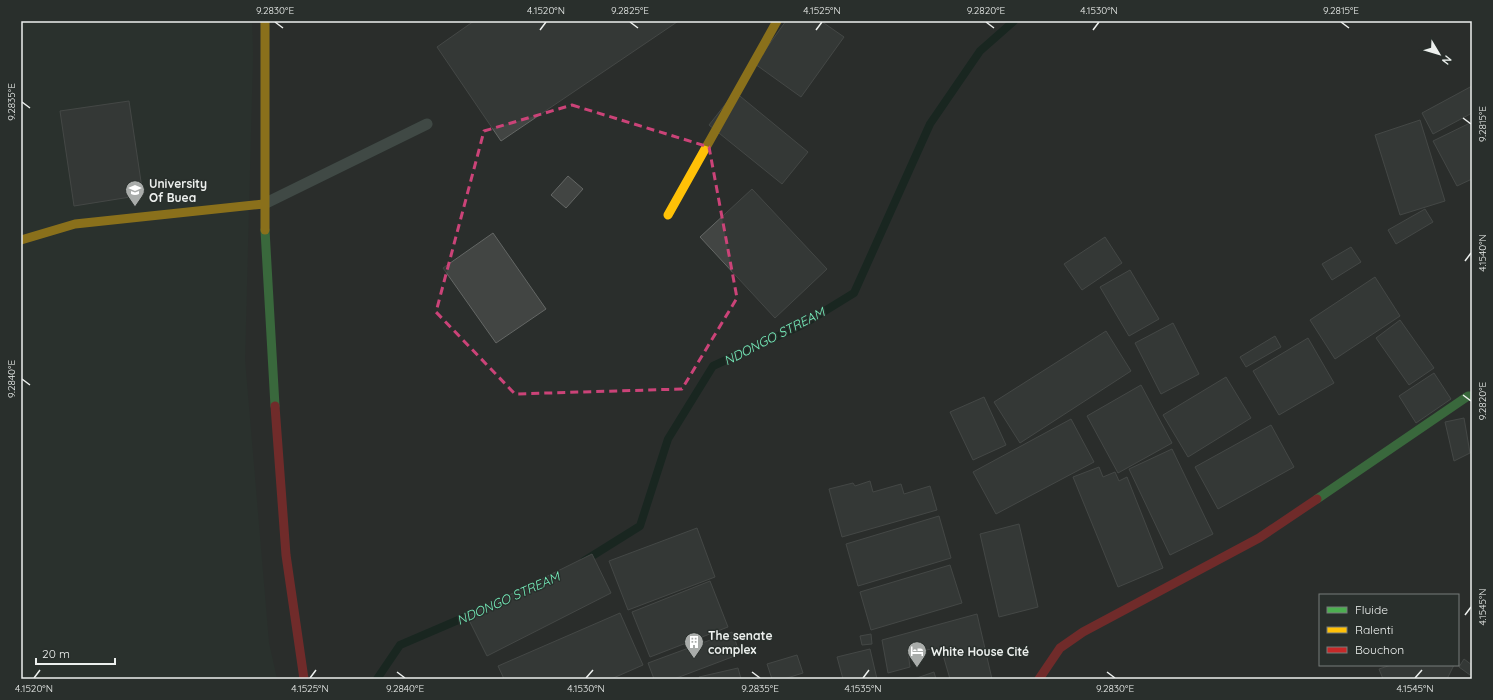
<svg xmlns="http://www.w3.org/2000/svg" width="1493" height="700" viewBox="0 0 1493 700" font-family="Quicksand,sans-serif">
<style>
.built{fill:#2a362f}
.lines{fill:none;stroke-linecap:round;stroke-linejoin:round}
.stream{stroke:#051e13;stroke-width:8}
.building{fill:#424543;stroke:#646765}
.lane{stroke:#5b6c65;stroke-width:11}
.fast{stroke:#4caf50;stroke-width:9}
.slow{stroke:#ffc107;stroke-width:9}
.jam{stroke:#c62828;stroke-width:9}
.marked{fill:none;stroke:#cb4378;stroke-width:3;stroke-dasharray:8 5;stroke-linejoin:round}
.ticks{fill:none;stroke:#edf0ee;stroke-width:1.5}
.labels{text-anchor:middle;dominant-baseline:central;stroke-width:3;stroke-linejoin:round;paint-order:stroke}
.poi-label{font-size:12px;font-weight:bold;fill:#edf0ee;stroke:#292f2c;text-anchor:start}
.water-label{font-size:13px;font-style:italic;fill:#77f0bd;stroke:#292f2c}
.neatline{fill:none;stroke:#edf0ee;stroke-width:1.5}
.ticks-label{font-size:10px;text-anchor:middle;fill:#edf0ee}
</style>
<rect width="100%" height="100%" fill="#2a2e2c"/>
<polygon class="built" points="21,21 252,21 253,55 245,360 269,643 277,679 21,679"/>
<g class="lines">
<g class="stream">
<polyline points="584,561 640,526 668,439 713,366 802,325 854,293 930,124 980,51 1014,21"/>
<polyline points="377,679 400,645 477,612"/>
</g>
</g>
<g class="building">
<polygon points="474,21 676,21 677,22 501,141 437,47"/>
<polygon points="786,21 821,21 844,37 801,97 755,64"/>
<polygon points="1472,86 1472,113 1433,134 1422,113"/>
<polygon points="735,92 808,152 782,184 709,125"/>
<polygon points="129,101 143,195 74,206 60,111"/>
<polygon points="1420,120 1445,201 1400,215 1375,135"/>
<polygon points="1472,122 1472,179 1457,186 1433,141"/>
<polygon points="568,176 583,189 566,208 551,195"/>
<polygon points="752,189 827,269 775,318 700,237"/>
<polygon points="1425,209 1433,222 1396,244 1388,230"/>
<polygon points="493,233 546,309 496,343 443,268"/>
<polygon points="1105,237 1122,263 1082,290 1064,264"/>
<polygon points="1351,247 1361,262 1332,280 1322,264"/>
<polygon points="1130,270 1159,319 1129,336 1100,287"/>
<polygon points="1375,277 1400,316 1335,359 1310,320"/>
<polygon points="1400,320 1434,368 1409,385 1376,338"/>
<polygon points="1173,323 1199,374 1161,394 1135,343"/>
<polygon points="1106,331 1131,371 1020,443 994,402"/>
<polygon points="1275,336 1281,347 1246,367 1240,357"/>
<polygon points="1308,338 1334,383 1279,415 1253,371"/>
<polygon points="1434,373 1451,399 1416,423 1399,396"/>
<polygon points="1226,377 1251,418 1188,457 1163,415"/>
<polygon points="1141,385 1172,443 1118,473 1087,416"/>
<polygon points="984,397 1006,445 973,460 950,412"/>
<polygon points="1464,418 1470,453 1454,461 1445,422"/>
<polygon points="1071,419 1094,462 996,514 973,472"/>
<polygon points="1271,425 1294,467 1218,509 1195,467"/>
<polygon points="1172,449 1213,534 1170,555 1129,469"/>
<polygon points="1099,467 1103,477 1115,472 1119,481 1127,477 1163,568 1118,587 1073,477"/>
<polygon points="870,481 873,492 901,484 904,494 930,486 937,510 842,537 829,489 853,483 855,486"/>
<polygon points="939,516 951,558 858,586 846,544"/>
<polygon points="1019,524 1038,607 999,617 980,534"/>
<polygon points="697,528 715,577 628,610 609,561"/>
<polygon points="592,554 611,593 487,656 467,616"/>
<polygon points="950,565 962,603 871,630 860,592"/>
<polygon points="710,581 728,627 650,657 632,612"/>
<polygon points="620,613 643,665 611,679 504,679 498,666"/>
<polygon points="977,614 992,679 950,679 941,648 908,652 910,667 888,673 882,640"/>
<polygon points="732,632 740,654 674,679 654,679 648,663"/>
<polygon points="871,634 872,644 862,645 860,636"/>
<polygon points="870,649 877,679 843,679 837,657"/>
<polygon points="797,655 803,673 784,679 772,679 767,664"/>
<polygon points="1464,659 1472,665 1472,672 1470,675 1459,667"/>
<polygon points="1391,665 1454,665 1447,679 1383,679 1379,669"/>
<polygon points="738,668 741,679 700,679 699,677"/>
<polygon points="934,672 936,679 914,679"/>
</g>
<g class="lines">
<polyline class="lane" points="264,204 427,124"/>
<g class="fast">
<polyline points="265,230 275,406"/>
<polyline points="1317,499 1468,396 1472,396"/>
</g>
<g class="slow">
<polyline points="265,21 265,230"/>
<polyline points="668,215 777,21"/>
<polyline points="21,240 75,224 264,204"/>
</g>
<g class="jam">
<polyline points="275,406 286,555 304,679"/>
<polyline points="1039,679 1060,648 1083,632 1259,538 1317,499"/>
</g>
</g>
<path d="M0 0H1493V700H0ZM572 105 709 147 737 298 682 389 515 394 436 312 484 131Z" fill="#2a2e2c" fill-opacity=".55" fill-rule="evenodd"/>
<path class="marked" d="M572 105 709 147 737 298 682 389 515 394 436 312 484 131Z"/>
<path class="ticks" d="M275 22 283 28M630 22 638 28M986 22 994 28M1341 22 1349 28M540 30 546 22M816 30 822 22M1093 30 1099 22M22 102 30 108M1463 118 1471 124M1465 261 1471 253M22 379 30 385M1463 395 1471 401M1465 615 1471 607M397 672 405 678M752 672 760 678M1107 672 1115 678M34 678 40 670M310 678 316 670M586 678 593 670M863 678 869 670M1415 678 1422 670"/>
<defs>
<g id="university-pin" transform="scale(1)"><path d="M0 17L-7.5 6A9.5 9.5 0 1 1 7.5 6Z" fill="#a9acaa" stroke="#292f2c"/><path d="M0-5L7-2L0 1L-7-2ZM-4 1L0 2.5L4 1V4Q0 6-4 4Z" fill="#fff"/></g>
<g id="building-pin" transform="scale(1)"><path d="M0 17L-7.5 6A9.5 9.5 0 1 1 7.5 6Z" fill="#a9acaa" stroke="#292f2c"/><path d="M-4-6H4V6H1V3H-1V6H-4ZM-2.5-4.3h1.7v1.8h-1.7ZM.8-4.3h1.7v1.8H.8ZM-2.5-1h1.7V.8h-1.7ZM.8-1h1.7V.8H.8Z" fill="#fff"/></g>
<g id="hotel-pin" transform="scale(1)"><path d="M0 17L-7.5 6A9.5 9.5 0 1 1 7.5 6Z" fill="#a9acaa" stroke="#292f2c"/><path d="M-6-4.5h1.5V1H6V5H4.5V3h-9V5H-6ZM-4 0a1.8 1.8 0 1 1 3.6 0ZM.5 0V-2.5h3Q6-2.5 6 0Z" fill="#fff"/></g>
</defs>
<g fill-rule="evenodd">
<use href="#university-pin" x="135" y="190"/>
<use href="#building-pin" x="694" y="642"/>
<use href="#hotel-pin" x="917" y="651"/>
</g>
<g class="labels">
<g class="poi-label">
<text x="149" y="183">University<tspan x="149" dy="14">Of Buea</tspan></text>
<text x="708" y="635">The senate<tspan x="708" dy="14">complex</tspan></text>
<text x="931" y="651">White House Cité</text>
</g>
<g class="water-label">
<text transform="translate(774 336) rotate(-27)">NDONGO STREAM</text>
<text transform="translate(508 598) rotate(-24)">NDONGO STREAM</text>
</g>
</g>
<rect width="1493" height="700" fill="none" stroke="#292f2c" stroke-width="44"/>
<rect x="1319" y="594" width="140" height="72" fill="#292f2c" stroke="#777c7a"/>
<rect x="1327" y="607" width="20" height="6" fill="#4caf50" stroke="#777c7a"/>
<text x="1355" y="614" font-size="12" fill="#edf0ee">Fluide</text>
<rect x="1327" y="627" width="20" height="6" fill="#ffc107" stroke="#777c7a"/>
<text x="1355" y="634" font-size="12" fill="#edf0ee">Ralenti</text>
<rect x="1327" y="647" width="20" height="6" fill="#c62828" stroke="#777c7a"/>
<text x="1355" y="654" font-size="12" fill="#edf0ee">Bouchon</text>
<g transform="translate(1439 54) rotate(128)" stroke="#292f2c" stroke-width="3" paint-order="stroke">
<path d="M0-3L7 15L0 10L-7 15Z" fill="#edf0ee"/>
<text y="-6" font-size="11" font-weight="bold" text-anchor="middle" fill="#edf0ee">N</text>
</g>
<path d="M36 658v6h79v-6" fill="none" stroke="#edf0ee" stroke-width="2"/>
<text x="42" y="658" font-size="12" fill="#edf0ee" stroke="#292f2c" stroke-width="3" paint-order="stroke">20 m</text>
<rect x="22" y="22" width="1449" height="656" class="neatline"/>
<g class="ticks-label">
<text x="275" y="14">9.2830°E</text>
<text x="546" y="14">4.1520°N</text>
<text x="630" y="14">9.2825°E</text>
<text x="822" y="14">4.1525°N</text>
<text x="986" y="14">9.2820°E</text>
<text x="1099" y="14">4.1530°N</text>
<text x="1341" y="14">9.2815°E</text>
<text transform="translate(11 102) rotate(-90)" y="4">9.2835°E</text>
<text transform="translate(1482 124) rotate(-90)" y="4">9.2815°E</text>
<text transform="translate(1482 253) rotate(-90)" y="4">4.1540°N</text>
<text transform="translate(11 379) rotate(-90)" y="4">9.2840°E</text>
<text transform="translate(1482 401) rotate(-90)" y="4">9.2820°E</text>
<text transform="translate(1482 607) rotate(-90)" y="4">4.1545°N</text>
<text x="34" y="692">4.1520°N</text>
<text x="310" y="692">4.1525°N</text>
<text x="405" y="692">9.2840°E</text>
<text x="586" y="692">4.1530°N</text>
<text x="760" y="692">9.2835°E</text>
<text x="863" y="692">4.1535°N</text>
<text x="1115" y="692">9.2830°E</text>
<text x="1415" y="692">4.1545°N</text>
</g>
</svg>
